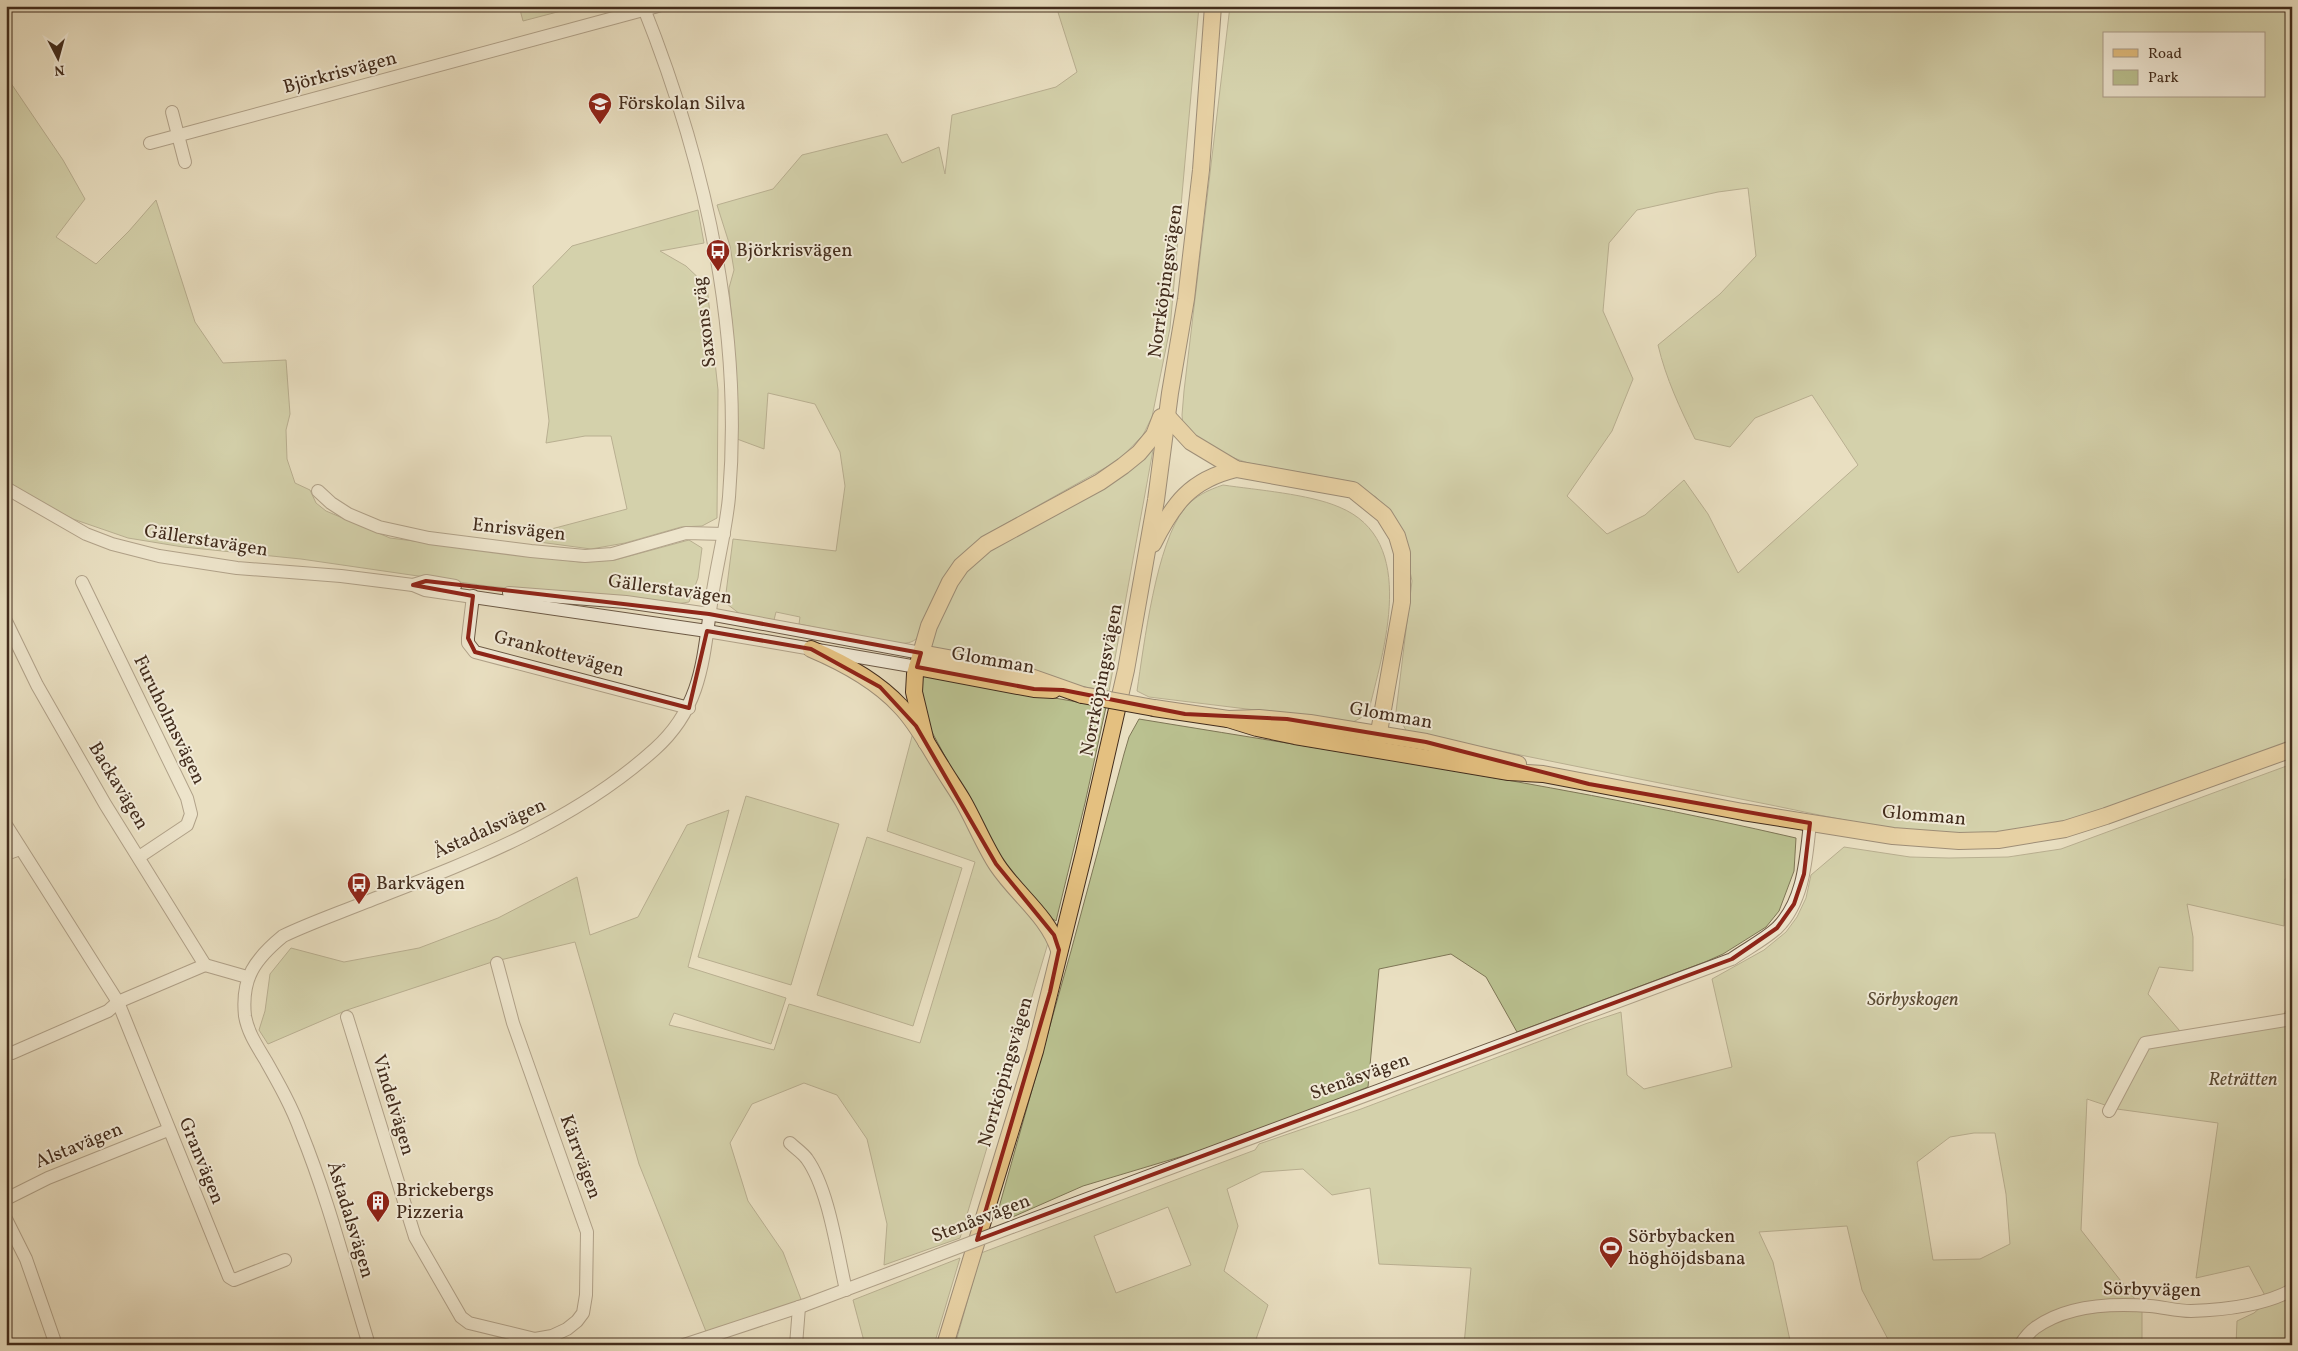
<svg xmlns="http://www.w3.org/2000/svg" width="2298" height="1351" viewBox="0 0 2298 1351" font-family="Vollkorn,serif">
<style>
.green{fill:#bac190;stroke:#7e7656;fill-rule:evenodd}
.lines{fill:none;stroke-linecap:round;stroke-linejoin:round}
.minor-casing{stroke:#6c5945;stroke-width:14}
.major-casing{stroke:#422c1c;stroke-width:18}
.minor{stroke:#f1ead7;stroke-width:12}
.major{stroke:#e4c080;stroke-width:16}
.minor-bridge-casing{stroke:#6c5945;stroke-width:14;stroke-linecap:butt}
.major-bridge-casing{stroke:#422c1c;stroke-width:18;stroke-linecap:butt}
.minor-bridge{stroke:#f1ead7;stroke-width:12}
.major-bridge{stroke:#e4c080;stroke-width:16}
.marked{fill:none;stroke:#8f2418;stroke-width:4;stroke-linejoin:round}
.labels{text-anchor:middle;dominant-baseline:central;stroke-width:4;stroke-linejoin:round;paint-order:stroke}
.street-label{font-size:19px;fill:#422c1c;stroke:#f1ead7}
.poi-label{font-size:19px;fill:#422c1c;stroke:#f1ead7;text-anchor:start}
.park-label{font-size:19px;font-style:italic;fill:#5a4a33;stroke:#f1ead7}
</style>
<rect width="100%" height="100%" fill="#e9dfc1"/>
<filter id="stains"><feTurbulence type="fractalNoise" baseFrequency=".004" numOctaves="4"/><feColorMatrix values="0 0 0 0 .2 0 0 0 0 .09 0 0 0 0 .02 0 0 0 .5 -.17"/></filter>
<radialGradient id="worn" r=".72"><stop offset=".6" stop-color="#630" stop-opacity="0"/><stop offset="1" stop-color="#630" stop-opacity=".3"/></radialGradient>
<g class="green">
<polygon points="519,6 580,6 523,21"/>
<path d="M1056 6H1199L1170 328 1152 417 1143 435 1119 460 984 536C955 557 945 573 931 605 927 615 924 629 918 637 912 644 905 643 897 644L799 624 800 617 776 612 774 620 740 614 727 604 726 593 733 539 836 551 845 486 840 452 815 404 768 393 764 449 737 439 734 346 729 288 734 270 730 246 717 205 773 189 802 155 887 134 902 163 939 147 945 174 952 115 1056 87 1077 72Z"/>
<path d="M1230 6H2292V742C2201 777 2097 824 2001 833 1924 840 1836 818 1761 803 1643 780 1525 756 1407 732L1396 712 1412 581 1403 537 1396 519 1376 497 1348 481 1248 463 1206 448 1183 426 1182 415 1184 391ZM2104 34H2264V96H2104ZM1748 188 1756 256 1720 294 1658 345C1666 379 1680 408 1695 439L1730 447 1755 418 1812 395 1858 465 1738 573 1708 514 1684 480 1645 515 1607 534 1567 496 1612 431 1633 379 1603 311 1609 243 1637 210 1718 192Z"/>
<polygon points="6,76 63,160 85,199 56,237 96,264 129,231 156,200 195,322 223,363 286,360 290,414 286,430 287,459 295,483 310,490 316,503 326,511 390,538 580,562 615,560 689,540 702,548 698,578 689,602 677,604 487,586 301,559 183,547 128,538 73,519 27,495 6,480"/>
<polygon points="698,210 704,243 660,251 686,266 707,286 718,390 717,518 702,526 681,527 625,543 591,549 539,542 540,532 627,509 611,436 585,436 546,443 549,421 533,286 572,246"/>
<polygon points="1151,450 1153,450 1109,691 1079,686 930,650 930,642 956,587 966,571 992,548"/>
<path d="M1223 485C1257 490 1309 494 1339 507 1420 540 1383 651 1368 714L1353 722 1149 697 1137 691C1144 645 1156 543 1185 508 1195 496 1208 490 1223 485Z"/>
<polygon points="923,675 1106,707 1085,803 1056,921 1048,916 1000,859 932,732 921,704 921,683"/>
<path d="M1139 719C1358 755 1579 788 1796 838L1794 871 1779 911 1766 927 1723 954 1705 962 1517 1032 1486 977 1451 954 1379 969 1368 1087 1281 1122 1193 1153 1083 1186 1008 1219 996 1218 1071 951 1124 754 1129 737Z"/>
<polygon points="915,725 996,868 1051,933 960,1238 884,1265 887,1224 867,1139 837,1095 804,1083 752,1104 730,1143 748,1201 783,1252 802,1302 707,1334 639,1164 575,942 492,962 347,1010 268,1044 259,1030 265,1011 270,974 291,948 344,962 419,948 498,918 577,877 590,935 638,917 687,825 729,810 688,967 786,998 771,1044 674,1013 669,1025 774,1050 789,1004 920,1043 975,862 887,831"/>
<path d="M2292 764V879H2285L2284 926 2187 904 2193 937V971L2159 967 2148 994 2186 1038 2283 1024 2285 1012 2292 1002V1345H2236L2237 1321 2254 1313 2268 1301 2249 1266 2196 1278 2218 1123 2117 1109 2087 1099 2081 1230 2142 1308V1345H1891L1862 1290 1847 1226 1759 1232 1773 1262 1791 1345H1464L1471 1268 1379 1264 1370 1188 1332 1195 1303 1169 1262 1172 1227 1189 1238 1226 1224 1271 1268 1305 1254 1345H955L981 1253 1255 1150 1259 1144 1361 1109 1585 1024 1621 1012 1627 1075 1644 1089 1732 1067 1712 979 1764 950 1786 932 1797 917 1806 898 1811 875 1844 847 1910 857 1949 858 2008 857 2061 849ZM1974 1133H1995L2006 1194 2010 1244 1980 1259 1933 1260 1917 1162 1950 1137ZM1168 1207 1191 1265 1116 1293 1094 1236Z"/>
<polygon points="746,796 839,824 791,985 698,957"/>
<polygon points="867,837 962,868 913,1026 817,995"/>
<polygon points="960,1258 934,1345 865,1345 853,1300"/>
</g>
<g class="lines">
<g class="minor-casing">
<g id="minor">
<polyline points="172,112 185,162"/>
<polyline points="150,143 658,6"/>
<polyline points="6,488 86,534 112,544 159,556 237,568 341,576 413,585 425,590 707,631 917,667"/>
<polyline points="318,491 331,503 348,514 379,527 429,538 531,551 585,556 612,554 686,533 724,534"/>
<polyline points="82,582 187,798 191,814 187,825 139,857"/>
<polyline points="413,585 426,581 455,586"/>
<polyline points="509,593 626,602 709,614 921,653"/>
<polyline points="473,596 468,638 468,643 475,652 689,708"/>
<polyline points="6,621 37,685 105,804 205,965"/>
<polyline points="6,825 118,1002 229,1277 234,1280 285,1260"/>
<polyline points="6,854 20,849"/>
<polyline points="497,963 513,1023 587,1232 586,1295 583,1313 577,1321 567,1329 552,1336 535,1339"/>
<polyline points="205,965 247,977"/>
<polyline points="347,1017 415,1237 461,1317 469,1323 535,1339 537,1345"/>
<polyline points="12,1053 108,1011 118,1002 205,965"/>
<polyline points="2109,1111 2145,1043 2292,1019"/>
<path d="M790 1143C795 1148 803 1153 807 1159 829 1190 837 1252 846 1290"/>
<polyline points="6,1199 48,1178 168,1130"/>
<polyline points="6,1219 26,1259 56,1345"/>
<path d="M1012 1227 1732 959C1746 949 1764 940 1777 928 1804 901 1806 859 1810 823"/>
<path d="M369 1345C347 1274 329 1201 301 1132 292 1107 279 1084 266 1061 257 1046 248 1033 245 1016 241 978 255 959 283 936 310 923 339 913 366 902 469 862 572 824 655 749 703 706 703 657 712 597 717 563 726 530 729 497 743 329 705 161 643 6"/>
<polyline points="684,1345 805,1305 938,1255"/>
<polyline points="796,1345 799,1307"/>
<path d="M2020 1345C2024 1339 2029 1332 2035 1328 2066 1305 2112 1303 2150 1306 2163 1307 2177 1311 2191 1311 2224 1310 2263 1306 2292 1290"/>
</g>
</g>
<g class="major-casing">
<g id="major">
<polyline points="1167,416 1191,442 1236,469 1353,490 1384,515 1397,536 1402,553 1402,602 1376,749"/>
<path d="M1153 544C1173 504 1190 480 1236 469"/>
<path d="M811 649C844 663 876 680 900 706 917 723 928 746 941 766 948 778 956 789 963 801 975 822 984 845 997 865 1017 895 1048 916 1059 950"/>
<polyline points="921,653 1008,669 1082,695"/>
<polyline points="917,667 1034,689 1053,690"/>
<polyline points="1154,708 1228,719 1259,718 1310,723 1426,742 1518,764"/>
<polyline points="1228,719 1257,728 1295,736 1509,772 1543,774 1743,812 1893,836 1959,841 1998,840 2065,829 2106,816 2292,749"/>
<polyline points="926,742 914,692 915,674 929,626 950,582 961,566 986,544 1100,482 1123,466 1139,453 1154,435 1161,417"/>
<polyline points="945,1345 1035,1051 1084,853 1126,670 1156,500 1170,393 1186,299 1201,170 1213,6"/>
</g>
</g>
<use href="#minor" class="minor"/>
<use href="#major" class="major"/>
<g class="minor-bridge-casing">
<polyline id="minor-bridge" points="938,1255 1012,1227"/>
</g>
<g class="major-bridge-casing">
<polyline id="major-bridge" points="1082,695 1154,708"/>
</g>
<use href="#minor-bridge" class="minor-bridge"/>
<use href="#major-bridge" class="major-bridge"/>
</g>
<path d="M0 0H2298V1351H0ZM426 581 709 614 921 653 917 667 1034 689 1063 690 1185 714 1287 719 1426 742 1589 784 1810 823 1804 874 1794 904 1777 928 1732 959 977 1240 1050 992 1059 950 1054 935 996 864 916 726 880 687 811 649 707 631 689 708 475 652 468 638 473 596 413 585Z" fill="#e9dfc1" fill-opacity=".55" fill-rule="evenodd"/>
<path class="marked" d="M426 581 709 614 921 653 917 667 1034 689 1063 690 1185 714 1287 719 1426 742 1589 784 1810 823 1804 874 1794 904 1777 928 1732 959 977 1240 1050 992 1059 950 1054 935 996 864 916 726 880 687 811 649 707 631 689 708 475 652 468 638 473 596 413 585Z"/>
<defs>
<g id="school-pin" transform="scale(1.25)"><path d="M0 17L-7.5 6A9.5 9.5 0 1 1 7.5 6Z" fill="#8f2418" stroke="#f1ead7"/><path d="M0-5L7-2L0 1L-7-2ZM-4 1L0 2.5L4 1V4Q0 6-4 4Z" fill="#fff"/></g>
<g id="bus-pin" transform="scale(1.25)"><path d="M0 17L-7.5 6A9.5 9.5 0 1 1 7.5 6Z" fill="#8f2418" stroke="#f1ead7"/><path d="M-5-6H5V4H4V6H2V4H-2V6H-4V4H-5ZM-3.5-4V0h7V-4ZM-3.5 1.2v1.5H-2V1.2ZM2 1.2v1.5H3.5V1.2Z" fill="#fff"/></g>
<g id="building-pin" transform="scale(1.25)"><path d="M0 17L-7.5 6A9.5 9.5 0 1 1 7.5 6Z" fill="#8f2418" stroke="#f1ead7"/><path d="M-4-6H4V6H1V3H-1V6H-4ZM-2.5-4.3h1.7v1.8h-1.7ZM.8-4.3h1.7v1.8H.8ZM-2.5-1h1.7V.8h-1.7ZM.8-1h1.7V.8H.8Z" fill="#fff"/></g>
<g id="stadium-pin" transform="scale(1.25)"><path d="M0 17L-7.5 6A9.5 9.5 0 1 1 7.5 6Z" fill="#8f2418" stroke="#f1ead7"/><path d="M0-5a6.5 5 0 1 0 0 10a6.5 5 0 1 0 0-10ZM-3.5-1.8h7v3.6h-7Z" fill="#fff"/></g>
</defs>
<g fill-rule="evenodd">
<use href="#school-pin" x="600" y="104"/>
<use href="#bus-pin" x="718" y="251"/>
<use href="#bus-pin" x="359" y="884"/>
<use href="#building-pin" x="378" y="1202"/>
<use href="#stadium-pin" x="1611" y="1248"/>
</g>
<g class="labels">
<g class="street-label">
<text transform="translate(340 73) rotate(-15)">Björkrisvägen</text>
<text transform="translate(1166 281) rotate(-82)">Norrköpingsvägen</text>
<text transform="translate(705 322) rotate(-97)">Saxons väg</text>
<text transform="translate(519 530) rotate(6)">Enrisvägen</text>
<text transform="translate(206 541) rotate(9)">Gällerstavägen</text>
<text transform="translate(670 590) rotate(8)">Gällerstavägen</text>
<text transform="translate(559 654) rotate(15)">Grankottevägen</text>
<text transform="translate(993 661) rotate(10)">Glomman</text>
<text transform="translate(1102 680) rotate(-79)">Norrköpingsvägen</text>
<text transform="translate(1391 716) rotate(10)">Glomman</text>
<text transform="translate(169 720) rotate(64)">Furuholmsvägen</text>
<text transform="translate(118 786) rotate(59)">Backavägen</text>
<text transform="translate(1924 816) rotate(5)">Glomman</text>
<text transform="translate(490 829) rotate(-24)">Åstadalsvägen</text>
<text transform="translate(1006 1072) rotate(-74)">Norrköpingsvägen</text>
<text transform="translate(1360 1077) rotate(-20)">Stenåsvägen</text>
<text transform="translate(393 1105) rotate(73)">Vindelvägen</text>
<text transform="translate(79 1146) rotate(-22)">Alstavägen</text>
<text transform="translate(580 1157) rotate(70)">Kärrvägen</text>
<text transform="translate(201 1161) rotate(68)">Granvägen</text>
<text transform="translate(981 1219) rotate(-21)">Stenåsvägen</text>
<text transform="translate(350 1220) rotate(73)">Åstadalsvägen</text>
<text transform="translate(2152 1290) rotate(1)">Sörbyvägen</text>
</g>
<g class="poi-label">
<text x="618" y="104">Förskolan Silva</text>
<text x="736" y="251">Björkrisvägen</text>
<text x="376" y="884">Barkvägen</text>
<text x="396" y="1191">Brickebergs<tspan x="396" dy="22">Pizzeria</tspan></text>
<text x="1628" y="1237">Sörbybacken<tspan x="1628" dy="22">höghöjdsbana</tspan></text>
</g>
<g class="park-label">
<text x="1913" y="1000">Sörbyskogen</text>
<text x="2243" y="1080">Reträtten</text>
</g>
</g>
<rect width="2298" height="1351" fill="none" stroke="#e9dfc1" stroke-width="25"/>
<rect x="8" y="8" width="2283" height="1336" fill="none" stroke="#422c1c" stroke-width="2.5"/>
<rect x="12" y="12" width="2273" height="1326" fill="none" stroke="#422c1c"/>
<rect x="2103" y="32" width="162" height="65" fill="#f1ead7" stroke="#ab9e8c"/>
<rect x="2113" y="49" width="25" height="8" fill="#e4c080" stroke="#ab9e8c"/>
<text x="2148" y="58" font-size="15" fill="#422c1c">Road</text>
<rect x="2113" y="70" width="25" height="15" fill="#bac190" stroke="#ab9e8c"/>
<text x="2148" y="82" font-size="15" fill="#422c1c">Park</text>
<g transform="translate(58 58) rotate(174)" stroke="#f1ead7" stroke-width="4" paint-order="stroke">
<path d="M0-4L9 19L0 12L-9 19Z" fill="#422c1c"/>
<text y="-8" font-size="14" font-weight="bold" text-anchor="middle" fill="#422c1c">N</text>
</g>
<rect width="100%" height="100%" filter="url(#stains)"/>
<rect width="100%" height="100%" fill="url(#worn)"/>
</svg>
